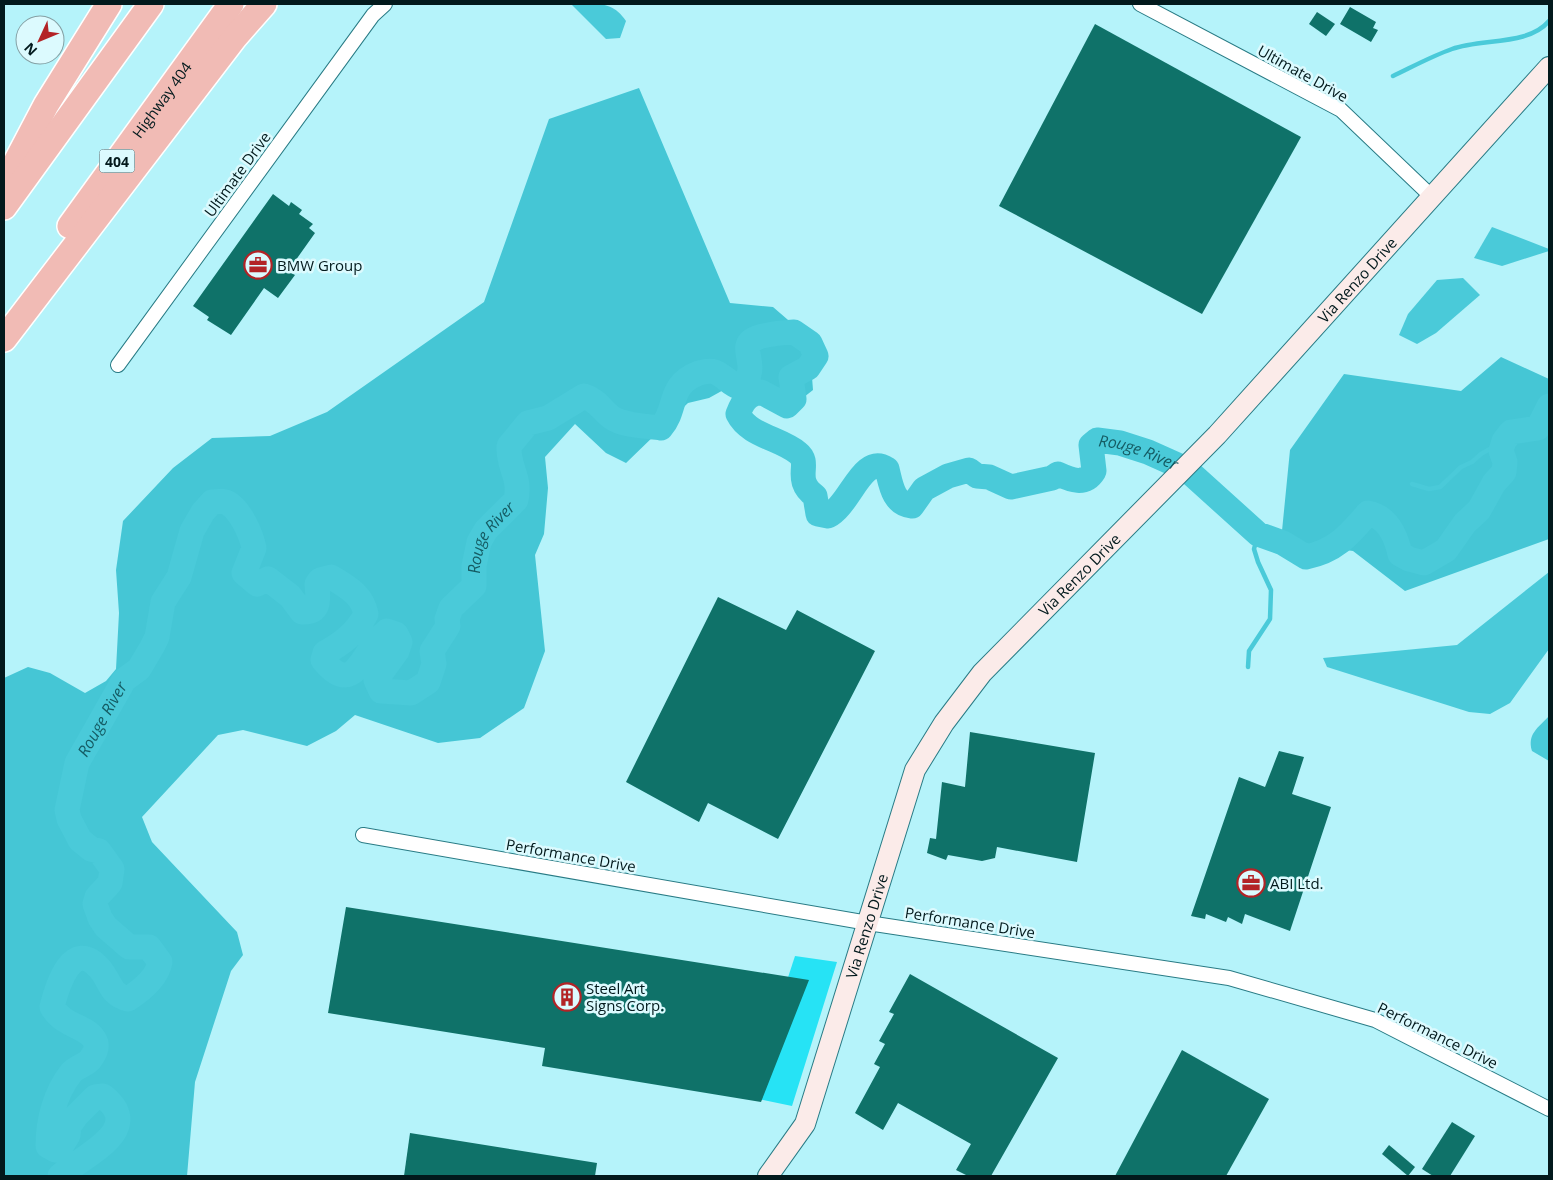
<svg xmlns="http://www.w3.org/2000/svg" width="1553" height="1180" viewBox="0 0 1553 1180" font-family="'Open Sans',sans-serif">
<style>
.green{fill:#26e3f5}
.forest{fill:#45c6d5}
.water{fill:#4acad9}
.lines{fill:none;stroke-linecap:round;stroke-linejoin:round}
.stream{stroke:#4acad9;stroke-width:4.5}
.river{stroke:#4acad9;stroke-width:25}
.building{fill:#0f7269}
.street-casing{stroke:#297b85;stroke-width:16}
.secondary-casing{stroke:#297b85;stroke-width:22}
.highway-casing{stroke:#fff;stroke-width:28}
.street{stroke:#fff;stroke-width:14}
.secondary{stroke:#fbebe9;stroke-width:20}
.highway{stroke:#f1bbb5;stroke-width:25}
.labels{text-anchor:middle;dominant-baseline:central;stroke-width:5;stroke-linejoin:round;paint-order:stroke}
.shield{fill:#dcfafe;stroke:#435c60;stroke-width:1}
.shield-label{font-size:14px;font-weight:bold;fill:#02191c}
.street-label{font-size:15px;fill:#02191c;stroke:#dcfafe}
.poi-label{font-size:15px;fill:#02191c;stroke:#dcfafe;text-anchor:start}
.water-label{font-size:16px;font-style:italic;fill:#155c64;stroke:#dcfafe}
</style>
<rect width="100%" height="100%" fill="#b5f3fa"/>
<polygon class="green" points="795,956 837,962 792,1106 749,1097"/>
<g class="forest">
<polygon points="639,88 730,303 773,307 809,338 813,390 790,408 775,405 754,386 736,383 709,398 688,403 626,463 606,453 575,424 545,457 548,488 544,534 535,555 545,651 524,708 480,738 438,743 355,715 336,731 307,746 243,730 218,735 142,817 152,842 237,932 243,955 231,971 195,1082 187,1176 4,1176 4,678 28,667 50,673 85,693 106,681 116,669 119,613 116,570 123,521 173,468 212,438 270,436 327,412 484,302 549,119"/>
<polygon points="1501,357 1549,379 1549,539 1405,591 1353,551 1281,541 1290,450 1344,374 1461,391"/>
</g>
<g class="water">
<path d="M571 4C597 4 612 0 626 21L620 38 606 39Z"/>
<polygon points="1492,227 1549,249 1549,251 1502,266 1474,258"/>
<polygon points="1463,278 1480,295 1436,333 1417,344 1399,335 1408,314 1437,280"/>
<polygon points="1549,572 1549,649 1510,703 1490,714 1469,712 1327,667 1323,658 1457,645"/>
<path d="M1549 716V761L1532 751C1527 734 1538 728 1549 716Z"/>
</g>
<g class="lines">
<g class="stream">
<path d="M1393 76C1412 67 1432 56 1452 49 1482 38 1528 46 1549 21"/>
<polyline points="1412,484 1429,489 1440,487 1461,467 1472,462 1481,454 1504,441"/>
<polyline points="1248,667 1249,651 1270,619 1271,590 1258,562 1254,549 1258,534"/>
</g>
<path class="river" id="s1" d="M60 1176C82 1156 147 1130 103 1096L95 1097 76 1116 69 1126 68 1135 63 1143 55 1150 48 1146C48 1121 55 1093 71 1073 77 1066 88 1065 92 1057 96 1051 98 1045 94 1039 85 1025 64 1027 52 1007 57 987 72 936 100 969 111 982 110 995 128 999 142 990 157 978 160 962L149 947H129L106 927 100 918 95 904 97 897 110 883 112 869 99 851 91 849 80 840 69 819 67 810 77 763 124 680 139 669 152 647 157 637 163 602 179 577 192 531 203 512 212 502C217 502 224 500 228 503 241 511 251 534 254 548L244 573 257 584 268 579 290 596 302 612C321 613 318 599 317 584L320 580 331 577C347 587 362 594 366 614 356 633 343 643 325 653L323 660C348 691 358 668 373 645 376 640 382 636 387 631L396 634 400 642 397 651 376 680 381 691 411 693 428 682 434 664 432 651 448 626 447 619 451 608 474 586V566L479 542 486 530 516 500C521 476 508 469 509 446L528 423 548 418 584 396C597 400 601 409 611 417 623 426 646 426 661 428 678 408 667 385 699 373 704 372 709 370 715 372 725 376 730 385 741 388 770 357 712 337 794 332L810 343 816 356 808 368 791 377 794 399 787 406 761 392C747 395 743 401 738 414 749 436 780 438 798 453 812 464 792 479 815 496L818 514 828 516C851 504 862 453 887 469 891 485 893 504 912 506L924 489 948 476 969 470 977 476 989 477 1011 487 1052 478 1058 474C1071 480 1085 486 1094 471L1091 445 1097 440 1120 443 1148 452 1186 469 1258 534 1283 543 1306 557C1336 551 1349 535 1368 513 1388 517 1396 536 1400 554L1409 559 1424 563 1446 550 1465 523 1479 510 1494 483 1504 472 1505 462 1501 451 1504 441 1511 432 1538 428 1549 406"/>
</g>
<g class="building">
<polygon points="1350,7 1376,22 1373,28 1378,30 1371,42 1340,24"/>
<polygon points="1317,12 1335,24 1326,36 1309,24"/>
<polygon points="1095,24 1301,137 1202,314 999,206"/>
<polygon points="273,194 289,206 291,202 302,210 299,214 313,224 309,228 315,233 293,264 296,266 291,273 295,275 278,298 264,288 231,335 207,320 209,317 193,306"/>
<polygon points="718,597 786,630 797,610 875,651 778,839 708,803 699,822 626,782"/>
<polygon points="970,732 1095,753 1077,862 997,847 995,858 982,861 948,855 946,860 927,853 930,838 936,839 942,782 965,787"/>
<polygon points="1279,751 1304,757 1292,794 1331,807 1290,931 1245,914 1242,924 1228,917 1226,922 1206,914 1205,919 1191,916 1239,777 1265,787"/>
<polygon points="346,907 809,980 761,1102 542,1066 545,1048 328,1013"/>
<polygon points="910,974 1058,1058 991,1176 968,1176 956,1170 971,1144 898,1103 883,1130 855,1113 880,1067 874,1064 885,1044 879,1041 894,1014 889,1012"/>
<polygon points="1182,1050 1269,1099 1226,1176 1115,1176"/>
<polygon points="1452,1122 1475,1136 1450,1176 1433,1176 1422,1169"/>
<polygon points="410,1133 597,1163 595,1176 404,1176"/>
<polygon points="1389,1145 1415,1167 1408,1176 1382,1154"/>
</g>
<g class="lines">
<g class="street-casing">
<g id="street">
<polyline points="1140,4 1341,110 1431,196"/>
<polyline points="118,365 373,15 385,4"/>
<polyline points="363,835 868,923 1229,978 1375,1020 1549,1109"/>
</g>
</g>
<g class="secondary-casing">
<g id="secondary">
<path id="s2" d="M768 1176 805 1124 915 770 944 723 982 673 1217 435 1549 67"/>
</g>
</g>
<g class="highway-casing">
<g id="highway">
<polyline points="5,183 46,105 109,4"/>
<polyline points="4,207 151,4"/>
<path id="s3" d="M70 226 231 4"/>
<polyline points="4,339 235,37 264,4"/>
</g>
</g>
<use href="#street" class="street"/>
<use href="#secondary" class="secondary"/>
<use href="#highway" class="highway"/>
</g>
<defs>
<g id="office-ring" transform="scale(1.4375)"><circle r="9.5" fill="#dcfafe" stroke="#b32326" stroke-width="1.5"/><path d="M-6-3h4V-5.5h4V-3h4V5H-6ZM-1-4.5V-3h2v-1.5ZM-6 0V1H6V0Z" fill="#b32326"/></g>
<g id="building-ring" transform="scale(1.4375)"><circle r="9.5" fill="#dcfafe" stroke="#b32326" stroke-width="1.5"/><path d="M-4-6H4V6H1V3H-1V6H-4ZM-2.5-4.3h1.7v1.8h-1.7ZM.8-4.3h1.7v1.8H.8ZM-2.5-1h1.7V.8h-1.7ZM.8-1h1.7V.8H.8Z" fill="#b32326"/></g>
</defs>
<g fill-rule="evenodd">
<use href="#office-ring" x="258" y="265"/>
<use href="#office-ring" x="1251" y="883"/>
<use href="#building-ring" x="567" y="997"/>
</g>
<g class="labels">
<rect class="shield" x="99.5" y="149.5" width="35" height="23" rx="4"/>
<g class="shield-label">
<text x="117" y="161">404</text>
</g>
<g class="street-label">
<text transform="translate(1303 73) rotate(29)">Ultimate Drive</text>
<text stroke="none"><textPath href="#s3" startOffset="156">Highway 404</textPath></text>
<text transform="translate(237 174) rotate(-54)">Ultimate Drive</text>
<text stroke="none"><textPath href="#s2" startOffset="1096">Via Renzo Drive</textPath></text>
<text stroke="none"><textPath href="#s2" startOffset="691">Via Renzo Drive</textPath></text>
<text transform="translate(571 855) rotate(10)">Performance Drive</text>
<text transform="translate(970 922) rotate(9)">Performance Drive</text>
<text stroke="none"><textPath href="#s2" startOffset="271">Via Renzo Drive</textPath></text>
<text transform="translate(1438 1035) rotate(26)">Performance Drive</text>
</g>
<g class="poi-label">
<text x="277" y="265">BMW Group</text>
<text x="1270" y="883">ABI Ltd.</text>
<text x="586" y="988">Steel Art<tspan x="586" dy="17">Signs Corp.</tspan></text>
</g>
<g class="water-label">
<text stroke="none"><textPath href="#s1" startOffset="3055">Rouge River</textPath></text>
<text stroke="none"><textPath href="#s1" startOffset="1836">Rouge River</textPath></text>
<text stroke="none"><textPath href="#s1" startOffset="860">Rouge River</textPath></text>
</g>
</g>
<rect width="1553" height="1180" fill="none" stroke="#02191c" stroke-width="10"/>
<g transform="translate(40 40) rotate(226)"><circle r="24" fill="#dcfafe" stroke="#85a0a4"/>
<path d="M0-4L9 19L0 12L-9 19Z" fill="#b32326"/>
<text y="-8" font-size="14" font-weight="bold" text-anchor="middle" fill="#02191c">N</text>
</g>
</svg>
